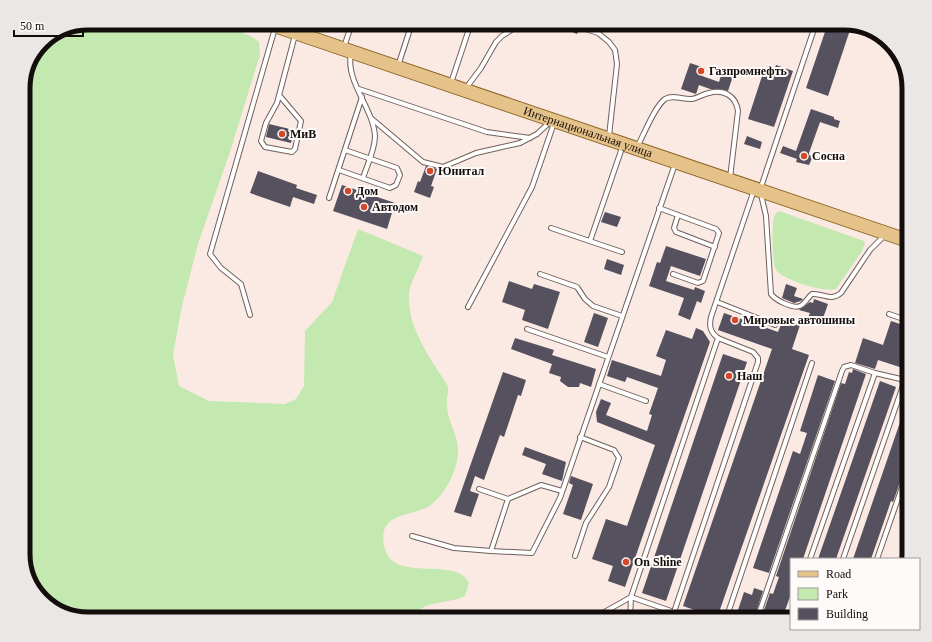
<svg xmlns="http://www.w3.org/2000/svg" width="932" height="642" viewBox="0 0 932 642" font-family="'Times New Roman',serif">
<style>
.green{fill:#c3e9b1}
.building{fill:#55515e}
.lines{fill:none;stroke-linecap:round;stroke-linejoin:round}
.service-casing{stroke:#6f605b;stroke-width:6}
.primary-casing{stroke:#8f682a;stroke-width:15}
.service{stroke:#fff;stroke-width:4}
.primary{stroke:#e4c289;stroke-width:13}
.poi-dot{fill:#d34929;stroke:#fefaf9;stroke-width:1.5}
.labels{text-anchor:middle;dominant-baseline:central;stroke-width:4;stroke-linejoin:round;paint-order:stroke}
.poi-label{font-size:12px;font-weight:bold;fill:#130d0b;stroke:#fefaf9;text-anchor:start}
.street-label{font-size:12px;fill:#130d0b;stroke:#fefaf9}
.rim{fill:none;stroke:#130d0b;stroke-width:5}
</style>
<rect width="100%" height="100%" fill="#fbeae3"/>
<g class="green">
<path d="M88 23H216L251 36 259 42 260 55 229 155 198 244 182 306 173 355 179 386 209 401 285 404 296 399 304 386 305 331 332 302 358 229 423 256C420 266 410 283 409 293 407 320 422 345 435 366 439 373 445 380 448 387 449 392 446 400 447 405 447 421 459 436 458 452 458 470 444 497 428 507 410 517 375 512 385 549 395 584 456 555 469 583L465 596C447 605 422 599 412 619H88L52 608 32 586 23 558V84L42 42Z"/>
<path d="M779 211 864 241 865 244 862 251 836 289C825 293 783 280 776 270 772 264 771 222 775 215 776 212 777 212 779 211Z"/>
</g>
<g class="building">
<polygon points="429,23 453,23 450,31"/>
<polygon points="550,23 565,23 567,26 579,30 577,34"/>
<polygon points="828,23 841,23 851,27 828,96 806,88"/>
<polygon points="690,63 705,68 702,76 719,82 722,72 733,76 728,91 720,89 710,89 699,85 696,94 681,89"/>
<polygon points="776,65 793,71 774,127 748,119 764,70 773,73"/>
<polygon points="811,109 834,117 834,119 840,121 838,128 820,122 809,153 809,155 813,156 809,165 796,162 797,159 780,153 783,146 796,151"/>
<polygon points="269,124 294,130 291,143 266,137"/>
<polygon points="747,136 762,142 760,149 744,144"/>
<polygon points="426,166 437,169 431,186 434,187 430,198 414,192 418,181 420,182"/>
<polygon points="258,171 297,185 296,188 317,195 314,204 293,197 290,207 250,193"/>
<polygon points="342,185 395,203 387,229 333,211"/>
<polygon points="605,212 621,217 617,227 601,222"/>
<polygon points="666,246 706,259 700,276 671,266 666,281 694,290 695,287 705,291 701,303 697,301 690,320 678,315 684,298 649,286 657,262 660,263"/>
<polygon points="607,259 624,265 621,275 604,269"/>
<polygon points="509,281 532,289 534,284 560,292 548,329 522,320 525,310 502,302"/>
<polygon points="786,284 797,288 794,296 803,299 801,301 794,303 782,298"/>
<polygon points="814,299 828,304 821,324 807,320 810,313 799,310 810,302 813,303"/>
<polygon points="594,313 608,318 598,347 584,342"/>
<polygon points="724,313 778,332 783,319 800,325 792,349 809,355 717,618 683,606 772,349 718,330"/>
<polygon points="891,321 909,327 909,370 878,360 875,369 855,363 863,338 883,345"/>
<polygon points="696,328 703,331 710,342 625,587 608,581 613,566 592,559 606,519 627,526 655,445 597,422 596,412 601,399 611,403 606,415 647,431 652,415 649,414 658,388 627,377 625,382 607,376 612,360 661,376 666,360 656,356 666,330 692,339"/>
<polygon points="515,338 554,350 552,355 596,369 591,387 580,383 579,387 568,387 560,381 561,377 549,373 552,364 511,349"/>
<polygon points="723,354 747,362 666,601 642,593"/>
<polygon points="853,369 866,374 803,559 791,559 791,594 782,619 761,619 770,593 773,594 779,577 776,576 841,383 845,384 849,372 852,373"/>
<polygon points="503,372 526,380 521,396 518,395 504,437 500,435 484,480 475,476 470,491 479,494 471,517 454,512"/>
<polygon points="818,375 835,381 769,573 753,568 793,451 800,454 807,433 800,431"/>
<polygon points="880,381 896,387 836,559 818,559"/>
<polygon points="908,399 909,450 906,460 909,460 909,464 906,466 893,502 891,501 871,559 853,559"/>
<polygon points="525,447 566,462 562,481 542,474 546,464 522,455"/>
<polygon points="571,476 593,484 581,520 563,514 573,485 569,483"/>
<polygon points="909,478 909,507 900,504"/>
<polygon points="754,588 763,591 754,619 735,619 744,592 752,595"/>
</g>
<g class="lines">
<g class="service-casing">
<g id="service">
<polyline points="568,23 598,33 609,42 615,50 617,64 609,136"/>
<path d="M816 23 760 190 766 216 771 294C775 300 793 309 800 306 805 304 808 297 812 294 824 293 830 302 841 293L870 250 885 235"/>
<polyline points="344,47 352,23"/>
<path d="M351 53C345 82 373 107 375 136 375 150 367 165 363 178"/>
<polyline points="398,66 412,23"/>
<polyline points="451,83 471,23"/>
<polyline points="466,88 481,68 496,42 502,36 522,23"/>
<polyline points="359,89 487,132 530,138"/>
<polyline points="279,95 301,121 295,149 292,152 265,147 261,141 266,123 277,103 295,35"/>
<polyline points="372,119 423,162 443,167 476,153 520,143 537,134 551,121"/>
<path d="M637 147C644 135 654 107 665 99 673 94 683 100 692 99 698 98 703 94 709 93 724 89 736 96 738 111L730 178"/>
<polyline points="339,170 390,188 396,185 400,175 397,168 345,150"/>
<polyline points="329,198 362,97"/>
<polyline points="659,208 716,229 719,233 703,281 698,283 673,274"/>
<polyline points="678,215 674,228 676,232 715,247"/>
<polyline points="551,228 622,252"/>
<polyline points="590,241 623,145"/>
<polyline points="540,274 577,287 585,299 593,306 622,316"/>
<polyline points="717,302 775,325"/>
<polyline points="468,307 532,187 554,123"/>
<polyline points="889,314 909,321"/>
<polyline points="250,315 241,284 221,268 210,254 275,28"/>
<polyline points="527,329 608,357"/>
<path d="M718 338C710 332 709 326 711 317L754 190"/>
<polyline points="599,384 646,401"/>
<polyline points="479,489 508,499"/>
<polyline points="412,536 454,548 491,551 508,499 541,485 562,491"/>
<polyline points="491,551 532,553 560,498 675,164"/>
<polyline points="575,556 586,523 609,487 619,458 614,450 580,437"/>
<polyline points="843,559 905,380 875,373"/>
<polyline points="877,559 909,467"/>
<polyline points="592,619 631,597 694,619"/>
<polyline points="630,619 631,597 718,338 753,352 758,358 758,362 674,612"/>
<polyline points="726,619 812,363"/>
<polyline points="757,619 842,371 844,367 851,365 875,373 810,559"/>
<polyline points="789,619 791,614"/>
</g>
</g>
<g class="primary-casing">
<g id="primary">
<path id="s1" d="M267 23 909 241"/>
</g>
</g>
<use href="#service" class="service"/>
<use href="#primary" class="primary"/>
</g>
<g class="poi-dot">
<circle cx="701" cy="71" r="4"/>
<circle cx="282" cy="134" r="4"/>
<circle cx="804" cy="156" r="4"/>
<circle cx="430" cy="171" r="4"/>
<circle cx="348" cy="191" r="4"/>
<circle cx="364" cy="207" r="4"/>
<circle cx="735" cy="320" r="4"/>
<circle cx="729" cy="376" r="4"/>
<circle cx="626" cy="562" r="4"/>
</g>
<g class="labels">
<g class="poi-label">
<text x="709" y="71">Газпромнефть</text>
<text x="290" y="134">МиВ</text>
<text x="812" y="156">Сосна</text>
<text x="438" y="171">Юнитал</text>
<text x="356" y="191">Дом</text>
<text x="372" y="207">Автодом</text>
<text x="743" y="320">Мировые автошины</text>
<text x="737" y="376">Наш</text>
<text x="634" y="562">On Shine</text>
</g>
<g class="street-label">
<text stroke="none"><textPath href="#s1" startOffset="339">Интернациональная улица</textPath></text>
</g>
</g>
<path d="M0 0H932V642H0ZM88 30H844A58 58 0 0 1 902 88V554A58 58 0 0 1 844 612H88A58 58 0 0 1 30 554V88A58 58 0 0 1 88 30Z" fill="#ebe7e6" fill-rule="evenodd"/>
<path class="rim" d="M88 30H844A58 58 0 0 1 902 88V554A58 58 0 0 1 844 612H88A58 58 0 0 1 30 554V88A58 58 0 0 1 88 30Z"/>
<rect x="790" y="558" width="130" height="72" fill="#fefaf9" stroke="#a09b9a"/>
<rect x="798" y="571" width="20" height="6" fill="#e4c289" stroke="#a09b9a"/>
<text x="826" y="578" font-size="12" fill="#130d0b">Road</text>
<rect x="798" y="588" width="20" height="12" fill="#c3e9b1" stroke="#a09b9a"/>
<text x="826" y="598" font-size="12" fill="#130d0b">Park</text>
<rect x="798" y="608" width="20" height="12" fill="#55515e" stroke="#a09b9a"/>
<text x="826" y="618" font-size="12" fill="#130d0b">Building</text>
<path d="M14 30v6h69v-6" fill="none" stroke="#130d0b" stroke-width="2"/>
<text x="20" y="30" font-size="12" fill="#130d0b" stroke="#fefaf9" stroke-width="3" paint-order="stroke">50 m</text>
</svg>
